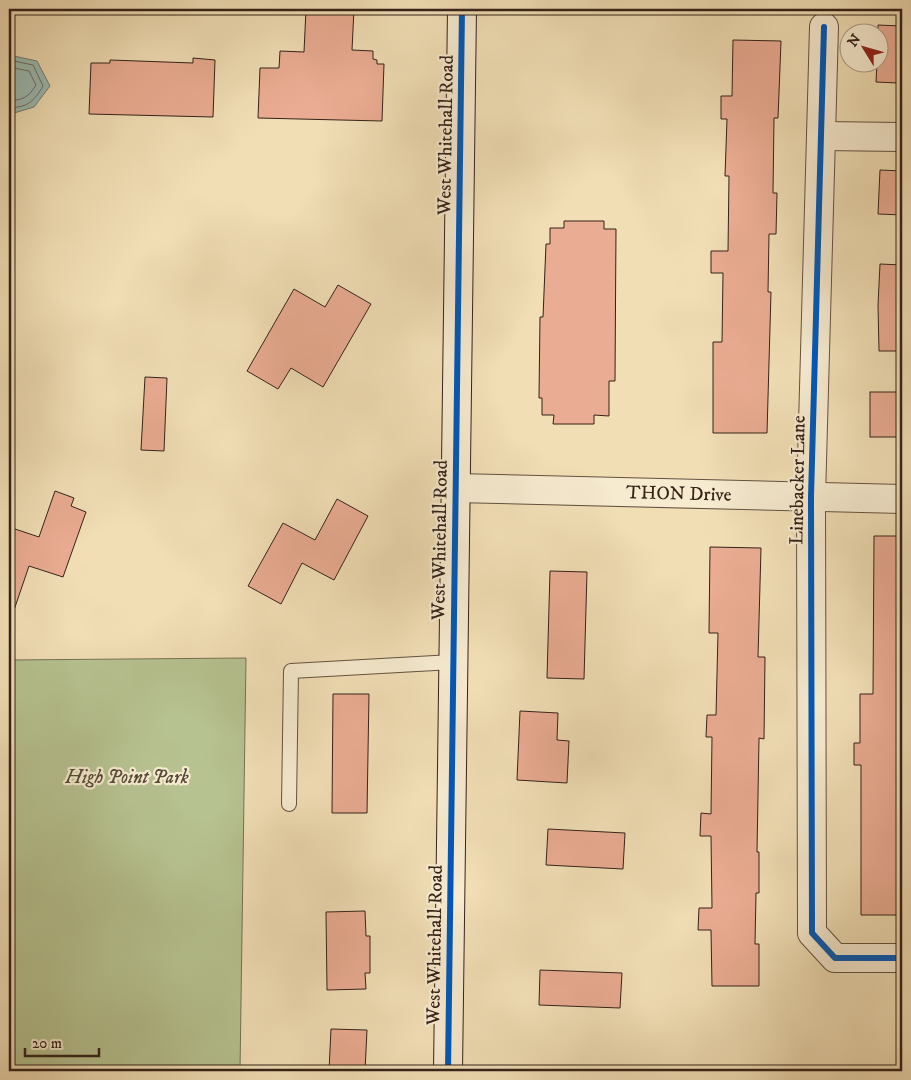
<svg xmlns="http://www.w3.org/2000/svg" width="911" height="1080" viewBox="0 0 911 1080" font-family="'IM FELL DW Pica',serif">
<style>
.green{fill:#b6c290;stroke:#757254}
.water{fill:#9bbbb3;stroke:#727e75}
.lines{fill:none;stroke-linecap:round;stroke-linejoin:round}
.shore{stroke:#686e66;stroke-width:1}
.building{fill:#eaac92;stroke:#342219}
.lane-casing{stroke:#635140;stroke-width:16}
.street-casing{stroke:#635140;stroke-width:30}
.secondary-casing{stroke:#342219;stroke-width:30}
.lane{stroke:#f6eacf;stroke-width:14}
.street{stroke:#f6eacf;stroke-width:28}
.secondary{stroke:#f6eacf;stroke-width:28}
.cycleway-casing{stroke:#f6eacf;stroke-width:9}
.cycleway{stroke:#0057b8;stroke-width:6}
.labels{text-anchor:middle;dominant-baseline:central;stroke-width:4.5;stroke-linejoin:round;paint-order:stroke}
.street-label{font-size:19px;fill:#342219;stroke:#f6eacf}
.park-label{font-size:19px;font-style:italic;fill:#544a37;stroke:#f6eacf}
</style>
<rect width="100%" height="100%" fill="#f1deb5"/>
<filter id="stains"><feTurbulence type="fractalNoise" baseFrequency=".004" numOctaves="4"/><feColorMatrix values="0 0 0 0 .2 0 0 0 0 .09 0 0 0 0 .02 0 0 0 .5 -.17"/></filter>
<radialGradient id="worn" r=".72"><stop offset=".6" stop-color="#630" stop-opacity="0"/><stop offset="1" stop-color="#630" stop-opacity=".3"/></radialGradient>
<polygon class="green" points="246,658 240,1071 9,1071 9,660"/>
<polygon class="water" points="9,55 37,61 50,86 34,107 14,113 9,111"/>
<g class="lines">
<g class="shore">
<path d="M9 60 33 65 43 86C35 100 27 109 9 107"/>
<path d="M9 67 29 71 36 85C29 97 22 101 9 100"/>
</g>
</g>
<g class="building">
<polygon points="306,9 354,9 352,50 373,51 373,59 377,60 377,64 384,64 382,121 258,118 260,68 279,68 280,51 304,52"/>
<polygon points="878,25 901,26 898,83 876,82 877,62 878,62"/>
<polygon points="733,40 781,41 778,118 774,118 773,193 777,193 776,234 769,234 768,292 771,292 767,433 713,433 713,342 722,342 723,273 711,273 711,251 728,251 729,176 725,176 727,119 721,119 721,96 732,96"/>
<polygon points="193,58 215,60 213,117 89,114 91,63 110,63 110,60 193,63"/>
<polygon points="880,170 902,171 902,215 878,214"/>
<polygon points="564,221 604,221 604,229 616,229 615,381 609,381 609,416 594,415 594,424 553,424 554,415 542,415 542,398 539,398 540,317 543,317 546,244 550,244 550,228 564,228"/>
<polygon points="880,264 902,265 902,351 879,351 878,305"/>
<polygon points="338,285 371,304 323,387 291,368 278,389 247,371 294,289 325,307"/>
<polygon points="145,377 167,378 164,451 141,450"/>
<rect x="870" y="392" width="32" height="45"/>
<polygon points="55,491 74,498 71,506 86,512 63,577 29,566 12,616 9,615 9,527 39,537"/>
<polygon points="337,499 368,516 334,580 302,563 281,604 248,586 283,523 315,540"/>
<polygon points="874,536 902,536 902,915 861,915 861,765 854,765 854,743 860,743 860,694 873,694"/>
<polygon points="710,547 761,548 758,657 765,657 764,739 759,738 757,852 759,852 759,893 756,893 755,944 759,944 759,986 712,986 711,930 698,930 699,908 712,908 711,836 700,836 701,813 711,814 712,737 706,737 707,715 716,715 718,633 709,633"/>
<polygon points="550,571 587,572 584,679 547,678"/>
<polygon points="333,694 369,694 367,813 332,813"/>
<polygon points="520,711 558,713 557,740 569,741 567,783 517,780"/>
<polygon points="548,829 625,833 623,869 546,865"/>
<polygon points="365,911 366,936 370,936 370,973 365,973 366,989 327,990 326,912"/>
<polygon points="540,970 622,973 620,1008 539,1005"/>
<polygon points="331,1029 367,1030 365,1071 329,1071"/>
</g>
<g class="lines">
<g class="lane-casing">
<polyline id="lane" points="289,804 291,671 453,662"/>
</g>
<g class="street-casing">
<g id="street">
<polyline points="824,27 811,497 812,933 835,958 902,958"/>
<polyline points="822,136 902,137"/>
<path id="s1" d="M455 488 902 499"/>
</g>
</g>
<g class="secondary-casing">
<polyline id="secondary" points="448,1071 462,9"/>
</g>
<use href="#lane" class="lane"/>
<use href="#street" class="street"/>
<use href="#secondary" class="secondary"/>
<g class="cycleway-casing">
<g id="cycleway">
<polyline points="824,27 811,497 812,933 835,958 902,958"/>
<polyline points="448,1071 462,9"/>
</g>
</g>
<use href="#cycleway" class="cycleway"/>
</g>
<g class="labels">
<g class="street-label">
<text transform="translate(446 135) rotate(-89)">West Whitehall Road</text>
<text transform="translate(798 480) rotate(-89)">Linebacker Lane</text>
<text stroke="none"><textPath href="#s1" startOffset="224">THON Drive</textPath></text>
<text transform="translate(440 540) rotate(-89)">West Whitehall Road</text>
<text transform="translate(435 945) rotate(-89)">West Whitehall Road</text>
</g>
<g class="park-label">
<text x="127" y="777">High Point Park</text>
</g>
</g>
<rect width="911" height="1080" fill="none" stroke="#f1deb5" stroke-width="30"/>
<rect x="10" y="10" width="891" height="1060" fill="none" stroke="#342219" stroke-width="2.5"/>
<rect x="15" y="15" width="881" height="1050" fill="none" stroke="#342219"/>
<g transform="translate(864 48) rotate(307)"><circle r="24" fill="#f6eacf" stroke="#a89a86"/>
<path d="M0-4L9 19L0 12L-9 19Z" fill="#8f2418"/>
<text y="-8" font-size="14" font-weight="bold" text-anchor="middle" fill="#342219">N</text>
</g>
<path d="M25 1048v8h74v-8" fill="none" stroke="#342219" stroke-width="2.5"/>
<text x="32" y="1048" font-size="15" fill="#342219" stroke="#f6eacf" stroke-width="4" paint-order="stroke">20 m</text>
<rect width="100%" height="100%" filter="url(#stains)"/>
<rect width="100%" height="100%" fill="url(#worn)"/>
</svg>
